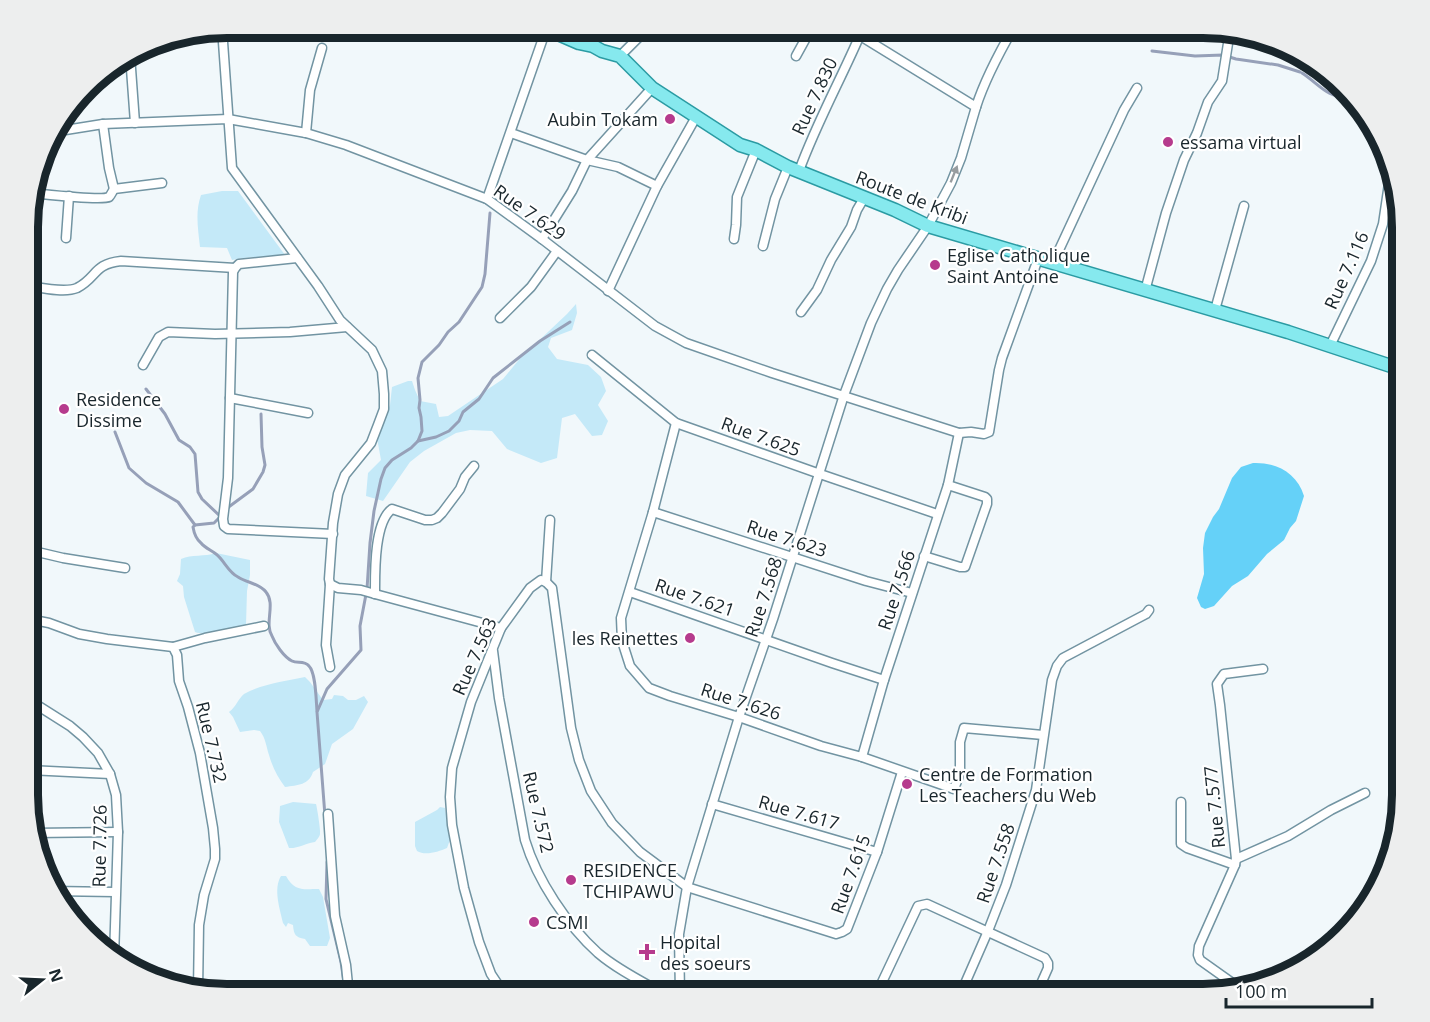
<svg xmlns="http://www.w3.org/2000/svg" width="1430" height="1022" viewBox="0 0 1430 1022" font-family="'Open Sans',sans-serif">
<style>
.green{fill:#c4e9f8}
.forest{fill:#65d1f8}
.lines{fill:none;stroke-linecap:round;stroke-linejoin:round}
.stream{stroke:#96a0b8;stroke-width:3}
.street-casing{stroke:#7294a2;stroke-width:11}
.primary-casing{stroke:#2b9ba3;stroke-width:15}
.street{stroke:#fff;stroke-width:8}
.primary{stroke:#86e9ee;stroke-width:12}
.oneway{fill:#989da0}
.poi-dot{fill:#b63b8d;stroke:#fff;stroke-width:2}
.labels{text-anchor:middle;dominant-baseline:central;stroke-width:4.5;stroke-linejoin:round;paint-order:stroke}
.street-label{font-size:18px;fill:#19262c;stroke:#fff}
.poi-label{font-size:18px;fill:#19262c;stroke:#fff;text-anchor:start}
.rim{fill:none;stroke:#19262c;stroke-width:8}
</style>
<rect width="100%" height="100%" fill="#f1f8fb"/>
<g class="green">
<path d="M222 191H238L285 255 243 258 232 260 227 248 200 247C198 229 195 212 201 195Z"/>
<polygon points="576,304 577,313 572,330 551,338 548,347 557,359 588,365 601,377 606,391 598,405 608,421 602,435 592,436 575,414 562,418 557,458 541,463 507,449 492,431 470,430 456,433 424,451 410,462 383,501 366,496 368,473 381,460 377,438 390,405 392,387 408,381 412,381 415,390 420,401 436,404 439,417 448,416 503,379 526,351 531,348 567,314"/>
<path d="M216 553 250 560V575L247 591 246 625C231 627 209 637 195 632L184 597 183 586 177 581 180 574 181 559C192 554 204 557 216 553Z"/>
<path d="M305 677 310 682 323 700 332 699 334 695 343 696 348 700H356L364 696 368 702 353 729 332 744 325 764 313 772C309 785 298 785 285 787 278 778 272 766 269 755 266 746 266 739 260 731L254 730 240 732 233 717 229 712C236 707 238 699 244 694 262 684 285 681 305 677Z"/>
<path d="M293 802 316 804C317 807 321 832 320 834 320 836 316 841 315 842 307 843 296 849 289 848L279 822 280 806Z"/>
<path d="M440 807 445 808 450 840 447 848C438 852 425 856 417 851L415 846V822L437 810Z"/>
<path d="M281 876H286C295 892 303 889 319 889L323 897 330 938 327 946H310L305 939C295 937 294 935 293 925L288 923 286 927 283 923C280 909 273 889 281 876Z"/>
</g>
<path class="forest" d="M1253 463C1276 462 1297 473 1304 496L1296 521 1290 528 1284 540 1267 554 1248 576 1232 586 1214 606 1205 609 1201 607 1197 598 1204 574 1203 548 1205 533 1213 517 1219 509 1232 478 1241 467Z"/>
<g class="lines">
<g class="stream">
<polyline points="1152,51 1195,56 1223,55 1236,59 1278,65 1300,72"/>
<path d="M1302 73C1319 84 1327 98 1348 97"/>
<polyline points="146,389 165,414 179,440 190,447 195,454 198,492 202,499 221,517"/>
<path d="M115 432 129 468 146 483 178 502 195 525 193 527C194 533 196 539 201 543 205 548 211 550 216 554 224 560 228 572 238 577 247 583 259 583 266 592 276 604 264 623 272 636 275 644 284 657 292 661 297 664 304 660 309 666 316 673 316 700 317 711"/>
<polyline points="418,441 436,437 449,431 459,421 463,412 479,399 493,378 540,341 570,322"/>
<polyline points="226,510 230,506 253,489 263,472 265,465 262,447 261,414"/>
<polyline points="195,525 214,523 220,517"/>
<polyline points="325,816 317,712 327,689 361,650 360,626 367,589 370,543 374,511 381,479 385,468 392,460 411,448 418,441 422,431 421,417 419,408 420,400 418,378 422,362 439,345 448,332 459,322 482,287 485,274 490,213"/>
<polyline points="327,862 326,899 341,962 344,982"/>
</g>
<g class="street-casing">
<g id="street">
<polyline points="222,28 232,168 318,286 340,320 372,350 382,371 384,394 384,409 378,425 371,443 345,475 338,494 333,523 329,579 330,584 326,645 330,667"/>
<polyline points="130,55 135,123"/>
<polyline points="620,56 649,27"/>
<polyline points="796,56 812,27"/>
<path d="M976 107C985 79 999 53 1014 27"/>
<polyline points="103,124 109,168 114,189 162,183"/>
<polyline points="53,132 103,124 228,119 306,133 346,145 487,199 542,239 655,326 686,343 772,373 959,433 971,432 984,434 989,432 999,370 1002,358 1038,259"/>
<polyline points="306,133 310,90 322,48"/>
<polyline points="511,133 587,160 618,167 657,186"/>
<path d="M799 171C816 124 840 81 860 35"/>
<path d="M31 193C43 194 101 201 109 197 111 195 112 192 114 189"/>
<polyline points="487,199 542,41 540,27"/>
<polyline points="66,238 69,196"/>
<polyline points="542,239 572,191 587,160 652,88"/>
<polyline points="734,239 736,225 737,197 756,150"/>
<polyline points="763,246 775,199 788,167"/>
<polyline points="297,258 239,264 235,268 233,272 228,478 223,519 224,526 228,529 333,534"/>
<polyline points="1053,263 1124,110 1137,88"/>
<path d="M29 286C42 288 65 293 77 288 97 278 93 264 121 261L235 268"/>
<polyline points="608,291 657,186 696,117"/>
<polyline points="1145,291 1166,213 1184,160 1197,133 1208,102 1222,81 1230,31"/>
<polyline points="1215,310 1244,206"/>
<polyline points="801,312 817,290 831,260 851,227 857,210 864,198"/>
<polyline points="500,318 531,287 557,251"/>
<polyline points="1330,346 1371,261 1383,224 1391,170"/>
<polyline points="592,355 676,423 820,474 937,514"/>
<polyline points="143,365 159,337 168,332 215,334 290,332 347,327"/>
<polyline points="230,398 308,413"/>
<polyline points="676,423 653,512 621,618 622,641 630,666 649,688 670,696 739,717 821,746 862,757 954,789 960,773 960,742 964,728 1043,735"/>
<polyline points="653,512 866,581 912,593"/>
<polyline points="29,550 63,558 125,568"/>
<polyline points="924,556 960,567 965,567 987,504 987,499 985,497 948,485"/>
<polyline points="546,582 550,520"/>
<polyline points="330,584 338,588 361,590 375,594 501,628"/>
<polyline points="630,592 832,663 884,680"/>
<path d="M375 594C375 573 374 522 392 509L425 520H432L437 518 442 513 460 489 465 477 474 466"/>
<polyline points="29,619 49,623 79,634 107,639 173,647 177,655 179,681 188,707 200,753 213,828 215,849 215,859 204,895 199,925 198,991"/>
<polyline points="173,647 205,638 264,626"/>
<path d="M493 651 499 698 525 840C537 880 567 925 598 953 618 970 643 982 666 995"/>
<polyline points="29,700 70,726 83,737 98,753 110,774 116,795 118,832 114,958"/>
<polyline points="862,757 884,680 948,485 959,433"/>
<polyline points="29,770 110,774"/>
<polyline points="1181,802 1181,844 1187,848 1235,865"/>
<polyline points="712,804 877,852"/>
<polyline points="328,814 335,916 346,965 349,995"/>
<polyline points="33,833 118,832"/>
<polyline points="1236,859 1288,836 1331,810 1365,793"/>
<polyline points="52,891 115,892"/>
<polyline points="102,950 114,950"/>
<polyline points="198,987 265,986"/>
<polyline points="1238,987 1200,960 1198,955 1199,946 1235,865 1236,859 1220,705 1217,684 1224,674 1263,669"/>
<polyline points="505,995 491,974 479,942 464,888 452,825 450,797 452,768 471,702 501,628 530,588 541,580 546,582 552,588 571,728 579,760 591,791 612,823 640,852 687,887 836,934 842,932 847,929 877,852 902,772"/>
<polyline points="680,995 679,934 687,887 739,717 773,619 844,395 871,323 887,289 898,270 928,226 951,183 961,158 976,107 846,27"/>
<polyline points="876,995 918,906 927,904 1045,958 1048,963 1048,968 1036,995"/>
<polyline points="960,995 988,931 1006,885 1036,790 1052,680 1057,666 1063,658 1146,614 1149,610"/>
</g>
</g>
<g class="primary-casing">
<polyline id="primary" points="542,27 579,43 593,46 602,51 620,56 652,88 740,145 756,150 788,167 895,210 928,226 1288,332 1403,370"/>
</g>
<use href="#street" class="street"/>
<use href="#primary" class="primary"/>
</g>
<defs><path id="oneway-solid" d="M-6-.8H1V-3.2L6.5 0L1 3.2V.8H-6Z" transform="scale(1.5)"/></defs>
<use class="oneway" href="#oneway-solid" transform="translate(954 174) rotate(-68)"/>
<g class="poi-dot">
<circle cx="670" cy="119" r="6"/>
<circle cx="1168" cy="142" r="6"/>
<circle cx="935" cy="265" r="6"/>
<circle cx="64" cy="409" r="6"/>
<circle cx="690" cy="638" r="6"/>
<circle cx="907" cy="784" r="6"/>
<circle cx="571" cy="880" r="6"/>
<circle cx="534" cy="922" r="6"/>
<path d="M644 943h6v6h6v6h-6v6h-6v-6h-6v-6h6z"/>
</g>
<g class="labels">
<g class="street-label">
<text transform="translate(814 96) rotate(-65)">Rue 7.830</text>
<text transform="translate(912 197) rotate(21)">Route de Kribi</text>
<text transform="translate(530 212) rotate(35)">Rue 7.629</text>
<text transform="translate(1346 270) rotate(-66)">Rue 7.116</text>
<text transform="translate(761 436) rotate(20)">Rue 7.625</text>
<text transform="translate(787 538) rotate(18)">Rue 7.623</text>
<text transform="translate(896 590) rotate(-72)">Rue 7.566</text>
<text transform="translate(695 597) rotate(19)">Rue 7.621</text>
<text transform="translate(763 597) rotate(-72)">Rue 7.568</text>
<text transform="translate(474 656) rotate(-66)">Rue 7.563</text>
<text transform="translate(741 701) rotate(18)">Rue 7.626</text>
<text transform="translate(212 742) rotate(77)">Rue 7.732</text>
<text transform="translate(1214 807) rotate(-96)">Rue 7.577</text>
<text transform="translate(539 812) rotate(77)">Rue 7.572</text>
<text transform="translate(799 812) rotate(16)">Rue 7.617</text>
<text transform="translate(99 846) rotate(-89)">Rue 7.726</text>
<text transform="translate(995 863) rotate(-71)">Rue 7.558</text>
<text transform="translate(850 874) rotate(-70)">Rue 7.615</text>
</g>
<g class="poi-label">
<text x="658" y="119" text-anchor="end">Aubin Tokam</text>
<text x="1180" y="142">essama virtual</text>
<text x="947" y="255">Eglise Catholique<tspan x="947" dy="21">Saint Antoine</tspan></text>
<text x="76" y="399">Residence<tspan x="76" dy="21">Dissime</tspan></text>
<text x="678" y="638" text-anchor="end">les Reinettes</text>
<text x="919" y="774">Centre de Formation<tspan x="919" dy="21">Les Teachers du Web</tspan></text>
<text x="583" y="870">RESIDENCE<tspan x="583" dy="21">TCHIPAWU</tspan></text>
<text x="546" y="922">CSMI</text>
<text x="660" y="942">Hopital<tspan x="660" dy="21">des soeurs</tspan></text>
</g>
</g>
<path d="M0 0H1430V1022H0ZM227 38H1203A189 189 0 0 1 1392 227V795A189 189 0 0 1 1203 984H227A189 189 0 0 1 38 795V227A189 189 0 0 1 227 38Z" fill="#edeeee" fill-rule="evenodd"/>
<path class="rim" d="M227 38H1203A189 189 0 0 1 1392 227V795A189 189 0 0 1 1203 984H227A189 189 0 0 1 38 795V227A189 189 0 0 1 227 38Z"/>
<g transform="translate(42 980) rotate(72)" stroke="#ffffff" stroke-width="4.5" paint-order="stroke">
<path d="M0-4.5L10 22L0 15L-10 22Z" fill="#19262c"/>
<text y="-9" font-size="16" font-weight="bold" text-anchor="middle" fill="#19262c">N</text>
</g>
<path d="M1226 998v9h146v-9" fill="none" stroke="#19262c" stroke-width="3"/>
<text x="1235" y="998" font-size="18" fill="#19262c" stroke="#ffffff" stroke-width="4.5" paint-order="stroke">100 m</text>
</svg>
